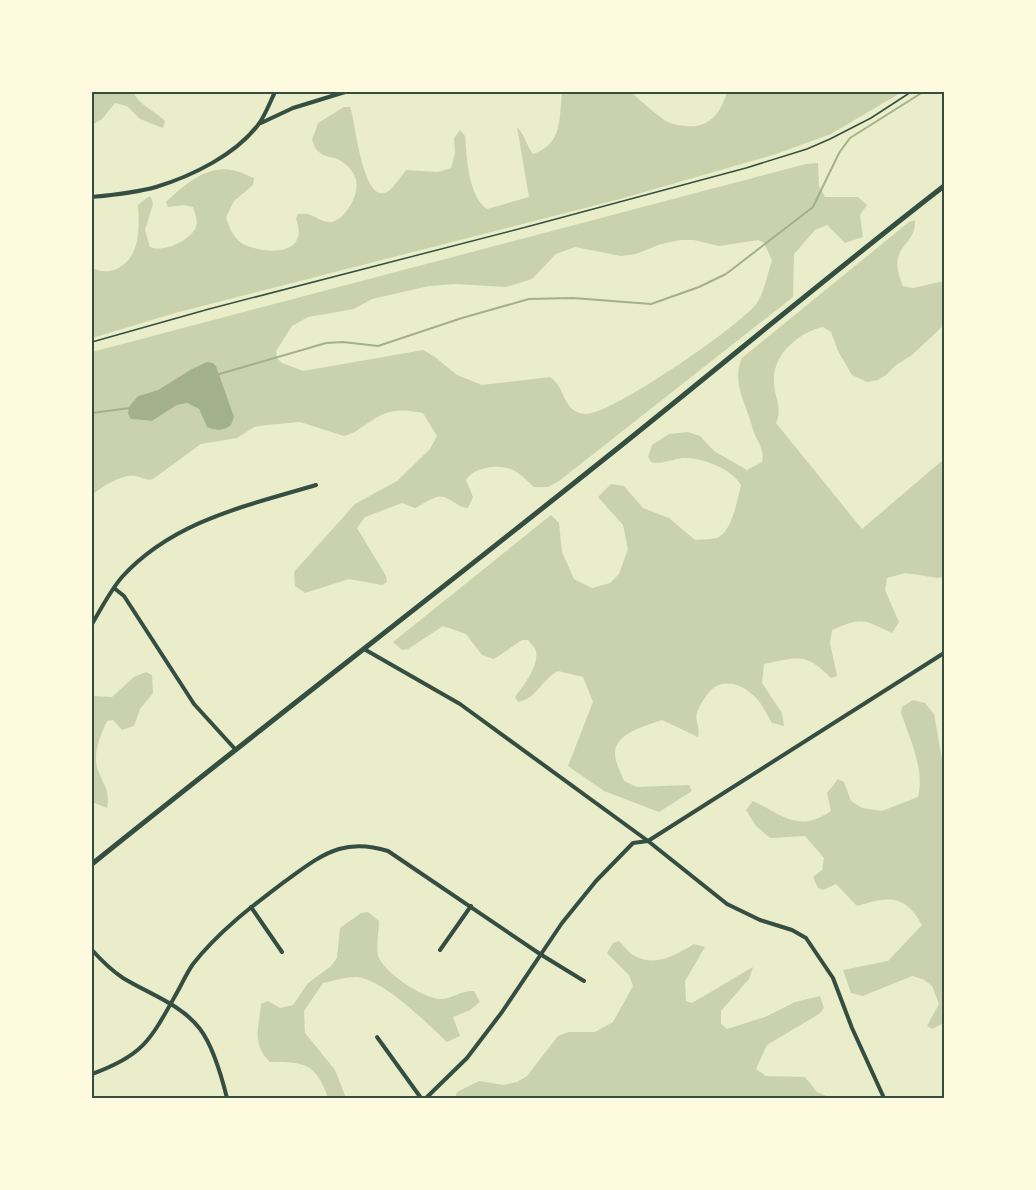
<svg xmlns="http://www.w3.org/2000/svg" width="1036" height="1190" viewBox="0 0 1036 1190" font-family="'PT Sans',sans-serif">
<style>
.green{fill:#cad2ad;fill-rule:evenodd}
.water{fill:#a3b18a}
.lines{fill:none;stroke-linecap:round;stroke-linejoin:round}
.stream{stroke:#a3b18a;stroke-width:2}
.path{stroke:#344e41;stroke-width:1.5}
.minor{stroke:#344e41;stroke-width:4}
.tertiary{stroke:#344e41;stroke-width:5}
.neatline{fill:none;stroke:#344e41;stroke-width:2}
</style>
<rect width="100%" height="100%" fill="#e9edc9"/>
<g class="green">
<path d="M92 92H133C140 106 154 110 165 121L163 128 140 119 127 106 115 103 102 119 92 125Z"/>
<path d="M562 92H631C641 101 652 111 663 119 669 124 677 125 685 126 709 129 721 113 727 92H902L831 134 776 154 620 199 175 313 92 338V267C97 272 107 272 114 270 140 260 140 230 138 205L148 197H151L153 204 145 230 150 247C163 253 190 241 196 227 198 221 195 213 193 207L184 205 168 207 166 202C185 184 209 163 236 171 242 172 248 176 254 178L253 185 234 201 226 217C228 226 234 239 243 244 266 255 310 256 296 219L298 214C315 212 318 222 330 222 337 222 344 215 348 209 360 191 361 174 341 161 334 156 325 158 319 152 315 149 314 144 312 140L318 123 344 107H350C355 117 362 205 387 192 394 188 401 176 406 170L438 172 451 168 455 153 454 138 460 130 465 136C467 157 468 196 487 209L529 197 517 127C525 135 526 145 533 154 563 144 559 118 562 92Z"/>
<path d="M818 163 819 186 825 197H858L867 205 860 215 863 237 845 243 827 225 815 230 794 254 793 297 559 481 548 487H534C528 482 522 475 515 471 502 463 474 466 466 480L473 497 468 508C457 508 448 494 437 497 429 499 422 505 415 508L402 503 365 517 357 528 386 576 387 582 382 585 349 579 305 593 295 586 294 572 355 504 397 481 430 449 437 436 423 413C398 408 386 410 365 425 358 430 352 434 344 436L300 422 266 425 254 427 237 438 201 444 153 479C145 481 143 477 135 476 121 474 102 487 92 495V352L806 164ZM681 240H694L719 246 758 240 764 243 772 260C768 272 764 293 757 303 740 326 612 414 586 414 562 413 566 387 550 377L482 385 457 375 435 357 423 350 303 371 282 363 277 358 276 351 292 326 308 317 354 309 372 299 429 286 455 284 506 287 532 279 556 254 575 247 621 256 636 254 661 244ZM190 370 207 427 199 409 187 403 177 405 152 421 131 419 138 396 158 390Z"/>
<path d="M915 220C916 249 885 244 903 286L913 288 944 281V325L912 355 896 365 886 375 878 380 867 382 852 375 838 351 831 332 823 327C799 332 772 355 774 382 774 396 783 408 776 423L862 529 944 459V577L938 578 906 573 887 578 885 590 899 622 892 633C862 619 863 617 832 630L830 643 837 676 831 678C806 652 797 657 764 664L762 683 782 713 784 726 772 723C767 715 763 706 757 699 747 688 730 678 715 687 709 690 701 703 698 710 693 719 701 727 698 737L662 720C648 725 614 733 615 754 615 762 621 773 624 781L637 787 689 785 692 791 659 812 604 791 568 766 593 702 583 677 558 671C539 682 538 698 518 702L515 697C523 686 539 666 536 652 536 648 531 644 528 640H522L494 659 482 655 466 634 443 626 408 649 402 650 393 642 551 515 559 523 562 552 574 579 592 588 610 583 619 574 628 549 623 525 598 497 611 484 624 486 643 508 669 518 695 540C702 539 713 540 719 537 733 528 737 500 741 485 731 468 701 457 683 458 672 459 661 465 651 462L648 457 652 445 669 434 688 432 700 436 714 451 747 470 762 462C765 447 755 440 752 426 746 404 731 381 742 358L909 222Z"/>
<path d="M146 672 152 675 153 693 140 709 134 726 122 730 113 720 107 721C101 734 93 752 97 767 102 784 111 790 107 808L92 802V696L112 697 134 677Z"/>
<path d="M913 700 925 703 934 714 944 770V1023L932 1029 927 1026 939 1004 932 986 923 979 912 976 863 996 851 993 843 970 888 961 922 925C904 893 888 897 857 906L836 884 823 890 818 888 813 877 822 870 824 858 805 836 770 838 756 826 746 810 753 801C784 816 798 833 831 811L827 793 838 779 844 782 851 801 862 808 882 811 918 797C925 770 910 739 901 713L902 707Z"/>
<path d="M368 912 379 921C379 931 376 945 378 955 382 972 425 1000 442 999 453 998 462 990 474 991L480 1002 470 1010 453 1017 460 1036 447 1042C428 1024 382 978 356 977 345 977 333 981 323 983L304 1011 305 1033 335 1070 346 1098H328C316 1063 305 1062 270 1062 251 1044 259 1027 261 1004L268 1001 280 1008 293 1005 308 983 330 967 337 958 340 928 361 913Z"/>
<path d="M619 941C623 945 628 952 633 955 655 968 676 955 694 944L705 947 685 981 686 1001 692 1003 753 967 749 979 721 1011V1024L727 1029 765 1017 795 1002 820 996 824 1008 819 1014 767 1045 756 1069 766 1076 805 1077 817 1092 831 1098H455L457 1092 479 1081 504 1085 517 1082 527 1076 558 1036 569 1032H595L613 1022 633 986 629 975 607 953 613 943Z"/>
</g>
<path class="water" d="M207 362 213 363 216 366 234 417 231 425C222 431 218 431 207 427L199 409 187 403 177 405 152 421 131 419 128 414 129 407 138 396 158 390 190 370Z"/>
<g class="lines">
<g class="stream">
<polyline points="216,375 326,343 343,342 378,346 462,318 529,299 573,298 651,304 699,287 726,274 813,207 839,153 850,138 923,92"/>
<polyline points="92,413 130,408"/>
<polyline points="775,1098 784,1098"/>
</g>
<polyline class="path" points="92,342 209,309 530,226 746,168 807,149 830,139 871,118 911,92"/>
<g class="minor">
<polyline points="261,123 293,108 345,92"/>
<path d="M92 197C113 195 135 193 156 187 192 176 235 155 258 125 265 116 270 102 275 92"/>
<polyline points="114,588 124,596 194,704 235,749"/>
<path d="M92 624C101 609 110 591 122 577 173 521 246 506 316 485"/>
<polyline points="364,649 460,704 648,841 727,904 760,920 792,930 806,938 833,978 852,1028 884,1098"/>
<polyline points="251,907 282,952"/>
<path d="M92 950C101 960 111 970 123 978 149 994 181 1004 200 1029 213 1046 222 1078 227 1098"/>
<polyline points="440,950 471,906"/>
<polyline points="377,1037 421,1098"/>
<path d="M92 1074C142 1056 150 1041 175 996 181 986 186 974 193 964 219 931 251 907 284 882 301 870 319 855 339 849 356 844 372 846 388 851L540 954 584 981"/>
<polyline points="426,1098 467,1058 502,1012 562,923 596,881 633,843 648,841 944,653"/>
</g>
<path class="tertiary" d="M92 864C261 728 433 596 603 460 717 369 829 275 944 186"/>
</g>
<rect width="1036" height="1190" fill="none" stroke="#fefae0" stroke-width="186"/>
<rect x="93" y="93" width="850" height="1004" class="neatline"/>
</svg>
